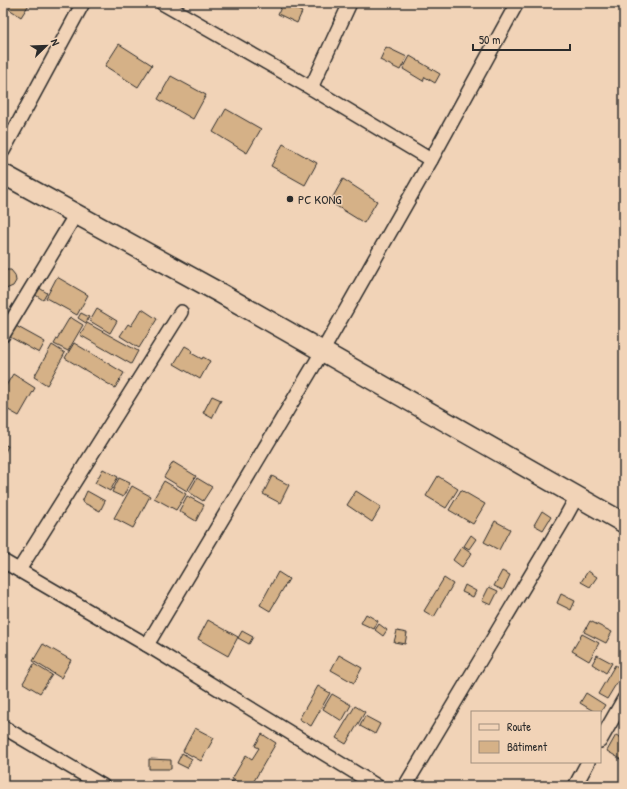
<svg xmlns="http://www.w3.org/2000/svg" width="627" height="789" viewBox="0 0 627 789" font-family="'Patrick Hand',sans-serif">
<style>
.building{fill:#d5b187;stroke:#2b2b2b}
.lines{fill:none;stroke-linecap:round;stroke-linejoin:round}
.street-casing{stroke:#2b2b2b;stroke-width:16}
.secondary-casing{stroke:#2b2b2b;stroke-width:22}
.street{stroke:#f1d3b7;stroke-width:13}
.secondary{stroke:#f1d3b7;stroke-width:19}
.poi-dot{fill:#2b2b2b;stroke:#f1d3b7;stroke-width:1.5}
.labels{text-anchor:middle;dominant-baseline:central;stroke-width:3;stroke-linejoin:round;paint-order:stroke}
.poi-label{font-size:13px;fill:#2b2b2b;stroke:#f1d3b7;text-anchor:start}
</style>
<rect width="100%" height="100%" fill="#f1d3b7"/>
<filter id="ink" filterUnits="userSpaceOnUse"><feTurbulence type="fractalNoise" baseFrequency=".025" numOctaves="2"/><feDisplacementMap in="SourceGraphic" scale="8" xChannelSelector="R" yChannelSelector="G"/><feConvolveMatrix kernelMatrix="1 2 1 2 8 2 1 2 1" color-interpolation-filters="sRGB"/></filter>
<g filter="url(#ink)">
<g class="building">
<polygon points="3,3 30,3 21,17 3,5"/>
<polygon points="283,3 302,12 297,23 278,14"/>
<polygon points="119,44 152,65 138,87 105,66"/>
<polygon points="386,47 407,57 400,70 380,60"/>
<polygon points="410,56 440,74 435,83 425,77 423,81 403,69"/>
<polygon points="171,76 206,95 193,119 158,99"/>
<polygon points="226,109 261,129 247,153 213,132"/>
<polygon points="283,144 317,163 305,185 271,166"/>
<polygon points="343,179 377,201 364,223 330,202"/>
<polygon points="5,270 11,270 15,275 16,281 13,286 6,289 3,287 3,271"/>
<polygon points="57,277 88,295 77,315 46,298"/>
<polygon points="38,287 47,293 43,300 34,294"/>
<polygon points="97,309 117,321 110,333 90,321"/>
<polygon points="142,309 157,319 139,348 120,336 128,324 131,326"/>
<polygon points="81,313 89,317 86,323 78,318"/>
<polygon points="70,317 83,325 68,351 54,344"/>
<polygon points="87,323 138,351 131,364 80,335"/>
<polygon points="16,326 45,342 39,353 10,337"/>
<polygon points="74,343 124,373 115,388 65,358"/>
<polygon points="52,345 65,353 47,385 34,377"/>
<polygon points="185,346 192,350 191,353 202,359 203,357 210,361 200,379 174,364"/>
<polygon points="13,374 35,388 19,416 3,407 3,389 4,389"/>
<polygon points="212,396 221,400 212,418 203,413"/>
<polygon points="3,444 8,446 3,456"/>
<polygon points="173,462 196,476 187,491 164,477"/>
<polygon points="103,469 118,477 110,491 95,483"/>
<polygon points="272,476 289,485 280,503 263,494"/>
<polygon points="438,476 458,489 446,508 426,496"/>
<polygon points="119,478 130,483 123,497 112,492"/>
<polygon points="197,478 212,487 203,501 189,492"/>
<polygon points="164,481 186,494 176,510 154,498"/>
<polygon points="132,486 150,496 133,528 114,518"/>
<polygon points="461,490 485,504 473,524 449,510"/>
<polygon points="87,491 105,501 100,511 82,502"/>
<polygon points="356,491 381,507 372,522 347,505"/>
<polygon points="187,496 204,505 196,521 179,511"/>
<polygon points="542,511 551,517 543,530 534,525"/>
<polygon points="495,521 510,529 499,550 484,542"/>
<polygon points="471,535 476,539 469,549 464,546"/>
<polygon points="462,546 472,553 462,567 453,560"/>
<polygon points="502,571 510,575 503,590 494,586"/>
<polygon points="588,571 597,577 590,587 581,582"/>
<polygon points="278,572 289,579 270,611 260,605"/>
<polygon points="444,578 453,584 434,617 424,611"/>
<polygon points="465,585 476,591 473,597 462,592"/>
<polygon points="489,587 498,591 491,605 482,601"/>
<polygon points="561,594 575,601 571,610 557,603"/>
<polygon points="366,614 378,621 374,629 361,623"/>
<polygon points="208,620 238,637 228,656 198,639"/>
<polygon points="590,621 612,632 606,643 584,632"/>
<polygon points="379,624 387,630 383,636 375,630"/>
<polygon points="242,631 253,637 249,644 238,638"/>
<polygon points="397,631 407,633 405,644 394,642"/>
<polygon points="582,634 599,643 589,661 572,651"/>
<polygon points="43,644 71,660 61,678 33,661"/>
<polygon points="339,655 362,668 354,683 331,670"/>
<polygon points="597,655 612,663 606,673 592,664"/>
<polygon points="34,664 52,675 40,693 23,683"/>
<polygon points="615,665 624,671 607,699 598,694"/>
<polygon points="318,686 330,693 311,726 299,719"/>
<polygon points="586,693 605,705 600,713 595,712 580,703"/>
<polygon points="332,694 351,705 342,721 323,709"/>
<polygon points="355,706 365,712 346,744 336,738"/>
<polygon points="365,716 380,724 375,734 360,726"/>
<polygon points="195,728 214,738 201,761 183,751"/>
<polygon points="262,734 276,743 251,786 245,786 232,779 246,755 252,759 259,748 255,746"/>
<polygon points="616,735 624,739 624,761 607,751"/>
<polygon points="182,753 192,759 187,768 177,763"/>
<polygon points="149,759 171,760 171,769 149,769"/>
<polygon points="232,781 240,786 229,786"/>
</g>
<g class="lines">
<g class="street-casing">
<g id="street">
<polyline points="162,3 311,88 431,160"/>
<polyline points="311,88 350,3"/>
<polyline points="3,151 83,3"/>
<polyline points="3,335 76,214"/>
<polyline points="3,561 147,645 377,786"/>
<polyline points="19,570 181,312"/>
<polyline points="147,645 322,352 431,160 517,3"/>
<polyline points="3,727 103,786"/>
<polyline points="600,741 624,699"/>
<polyline points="405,786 565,518 577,496"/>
<polyline points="575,786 588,762"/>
</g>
</g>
<g class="secondary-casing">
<polyline id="secondary" points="3,174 220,293 624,523"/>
</g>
<use href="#street" class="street"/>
<use href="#secondary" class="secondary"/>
</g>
</g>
<circle class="poi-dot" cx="290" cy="199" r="4"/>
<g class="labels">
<g class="poi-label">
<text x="298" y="199">PC KONG</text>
</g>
</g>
<rect width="627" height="789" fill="none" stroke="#f1d3b7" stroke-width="16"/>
<rect x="8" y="8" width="611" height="773" fill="none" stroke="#2b2b2b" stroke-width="1.5" filter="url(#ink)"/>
<rect x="471" y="711" width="130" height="52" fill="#f1d3b7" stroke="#a2907f"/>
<rect x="479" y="724" width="20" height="6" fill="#f1d3b7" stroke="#a2907f"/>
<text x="507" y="731" font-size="12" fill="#2b2b2b">Route</text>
<rect x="479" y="741" width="20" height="12" fill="#d5b187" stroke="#a2907f"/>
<text x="507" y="751" font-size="12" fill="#2b2b2b">Bâtiment</text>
<g transform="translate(46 46) rotate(67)" stroke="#f1d3b7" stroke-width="3" paint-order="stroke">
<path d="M0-3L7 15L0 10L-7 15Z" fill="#2b2b2b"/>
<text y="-6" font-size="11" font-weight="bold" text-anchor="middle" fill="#2b2b2b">N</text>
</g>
<path d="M473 44v6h97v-6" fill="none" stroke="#2b2b2b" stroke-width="2"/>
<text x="479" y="44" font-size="12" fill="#2b2b2b" stroke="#f1d3b7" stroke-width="3" paint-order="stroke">50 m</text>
</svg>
